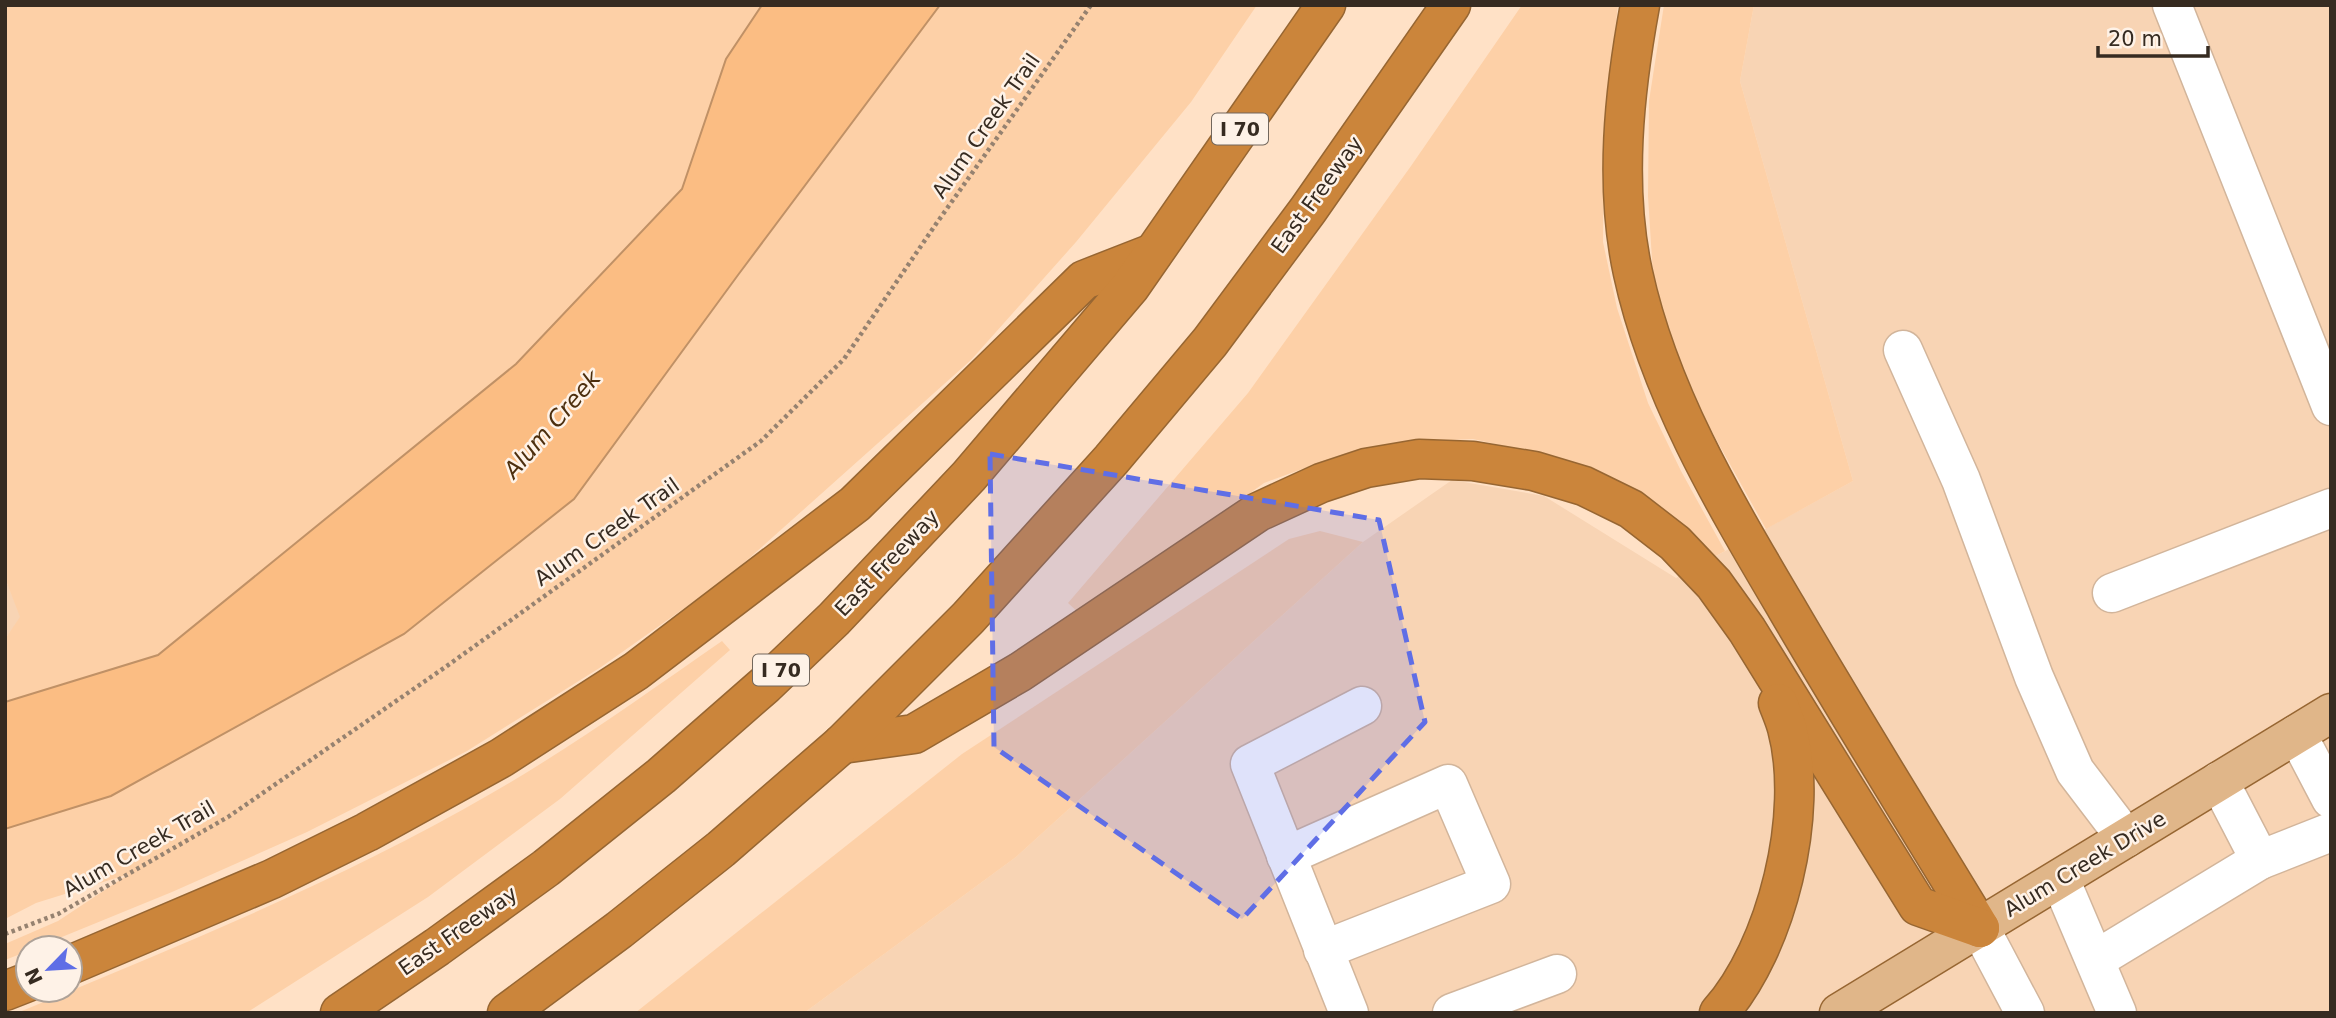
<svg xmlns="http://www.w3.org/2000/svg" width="2336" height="1018" viewBox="0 0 2336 1018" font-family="'DejaVu Sans',sans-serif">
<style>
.built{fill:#f8d4b4}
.green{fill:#fdd0a7}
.water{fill:#fbbd83;stroke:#c09166;stroke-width:2}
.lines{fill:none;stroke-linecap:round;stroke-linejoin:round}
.minor-casing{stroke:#d2b59b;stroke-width:41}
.major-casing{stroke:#976632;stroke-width:41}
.highway-casing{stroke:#976632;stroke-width:41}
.path{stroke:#968270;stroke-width:4.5;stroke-dasharray:3.5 3.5;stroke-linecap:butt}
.minor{stroke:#fff;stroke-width:38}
.major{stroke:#e0b689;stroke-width:38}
.highway{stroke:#cb853b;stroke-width:38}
.marked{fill:#5f6ee6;fill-opacity:0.2;stroke:#5f6ee6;stroke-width:5;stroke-dasharray:14 9;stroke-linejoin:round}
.labels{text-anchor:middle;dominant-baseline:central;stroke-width:5;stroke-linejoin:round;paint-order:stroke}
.shield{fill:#fef2e7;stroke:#72675c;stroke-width:2}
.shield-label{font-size:19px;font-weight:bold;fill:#362b21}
.street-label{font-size:21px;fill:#362b21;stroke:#fef2e7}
.water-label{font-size:23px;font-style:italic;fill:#4d2f0e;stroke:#fef2e7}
</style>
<rect width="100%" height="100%" fill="#ffe1c6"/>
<g class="built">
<polygon points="1754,5 2331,5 2331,1013 804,1013 1016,857 1363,542 1452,480 1544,496 1676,578 1853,481 1740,81"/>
<polygon points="5,578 21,617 5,639"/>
</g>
<g class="green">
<polygon points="5,5 762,5 726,59 682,189 516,364 158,655 5,702 5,639 20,617 5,578"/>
<polygon points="940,5 1257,5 1191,102 1076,242 971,360 727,578 601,667 467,751 307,832 172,892 35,948 28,948 28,951 5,960 5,944 58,921 129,874 36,903 5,919 5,829 111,796 404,634 574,499 738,275"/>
<polygon points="1522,5 1618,5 1604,126 1603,242 1617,308 1648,403 1681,471 1725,551 1714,557 1549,456 1473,439 1407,442 1338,456 1264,483 1081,615 1068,603 1248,393 1411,166"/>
<polygon points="1664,5 1754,5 1740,81 1853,481 1766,529 1697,405 1665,331 1653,275 1648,196 1649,101"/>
<polygon points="1320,531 1363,542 1016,857 804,1013 635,1013 962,754 1289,539"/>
<path d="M722 641 730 650 560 799 428 897 246 1013H17C178 946 341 881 492 793 572 747 647 693 722 641Z"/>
</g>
<polygon class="water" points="762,5 940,5 738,275 574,499 404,634 111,796 5,829 5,702 158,655 516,364 682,189 726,59"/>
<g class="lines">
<g class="minor-casing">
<g id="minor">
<polyline points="2172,5 2331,406"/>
<polyline points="1903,350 1961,480 2034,677 2075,771 2126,838"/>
<polyline points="2112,593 2331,508"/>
<polyline points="2297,734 2331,799"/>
<polyline points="2219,781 2260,860 2331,832"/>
<polyline points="1286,856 1448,784 1491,884 1323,950"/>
<polyline points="2060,879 2117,1013"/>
<polyline points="1980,928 2025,1013"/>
<polyline points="2095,960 2260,860"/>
<polyline points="1349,1013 1250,764 1362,706"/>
<polyline points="1452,1013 1557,974"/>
</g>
</g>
<g class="major-casing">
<polyline id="major" points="1839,1013 2331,713"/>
</g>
<g class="highway-casing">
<g id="highway">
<path d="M1640 5C1624 92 1614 186 1633 273 1659 393 1724 502 1786 607 1849 715 1915 821 1980 928"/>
<polyline points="842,744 914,734 1020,672 1258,512 1321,483 1366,468 1419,459 1473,461 1534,471 1584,486 1631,509 1675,543 1714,584 1747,630 1918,906 1980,928"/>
<polyline points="70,965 272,879 367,832 501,758 636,671 855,504 1084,280 1153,253"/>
<polyline points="5,991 28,982"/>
<polyline points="340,1013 437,947 546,868 661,776 765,685 834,619 969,476 1130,287 1326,5"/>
<polyline points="507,1013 619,930 721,849 842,744 968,618 1111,460 1210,342 1308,210 1451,5"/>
<path d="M1719 1013C1777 948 1810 813 1787 728 1785 720 1781 711 1778 703"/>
</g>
</g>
<polyline class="path" points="5,934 58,914 228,817 444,668 761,441 844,359 936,224 1091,5"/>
<use href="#minor" class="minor"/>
<use href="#major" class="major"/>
<use href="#highway" class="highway"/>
</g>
<path class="marked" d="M990 454 1379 520 1425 722 1242 919 994 747Z"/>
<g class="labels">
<g class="shield">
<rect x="1212" y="113.5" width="56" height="31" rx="5"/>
<rect x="753" y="654.5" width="56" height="31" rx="5"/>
</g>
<g class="shield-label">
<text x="1240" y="129">I 70</text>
<text x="781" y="670">I 70</text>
</g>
<g class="street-label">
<text transform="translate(986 126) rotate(-55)">Alum Creek Trail</text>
<text transform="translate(1317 195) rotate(-54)">East Freeway</text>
<text transform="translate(607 532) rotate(-35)">Alum Creek Trail</text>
<text transform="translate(887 563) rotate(-46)">East Freeway</text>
<text transform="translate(139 849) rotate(-30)">Alum Creek Trail</text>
<text transform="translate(2085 864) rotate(-31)">Alum Creek Drive</text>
<text transform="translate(458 931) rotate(-35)">East Freeway</text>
</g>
<g class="water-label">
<text transform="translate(552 424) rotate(-49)">Alum Creek</text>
</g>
</g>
<rect width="2336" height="1018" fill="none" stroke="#362b21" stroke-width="14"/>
<g transform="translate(49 969) rotate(245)"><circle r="33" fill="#fef2e7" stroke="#aea298" stroke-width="2"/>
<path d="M0-5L12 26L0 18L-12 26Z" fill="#5f6ee6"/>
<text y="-10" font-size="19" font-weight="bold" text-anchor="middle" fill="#362b21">N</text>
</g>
<path d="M2098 46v10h110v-10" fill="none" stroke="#362b21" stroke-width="3.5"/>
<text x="2108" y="46" font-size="21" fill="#362b21" stroke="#fef2e7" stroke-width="5" paint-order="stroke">20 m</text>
</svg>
